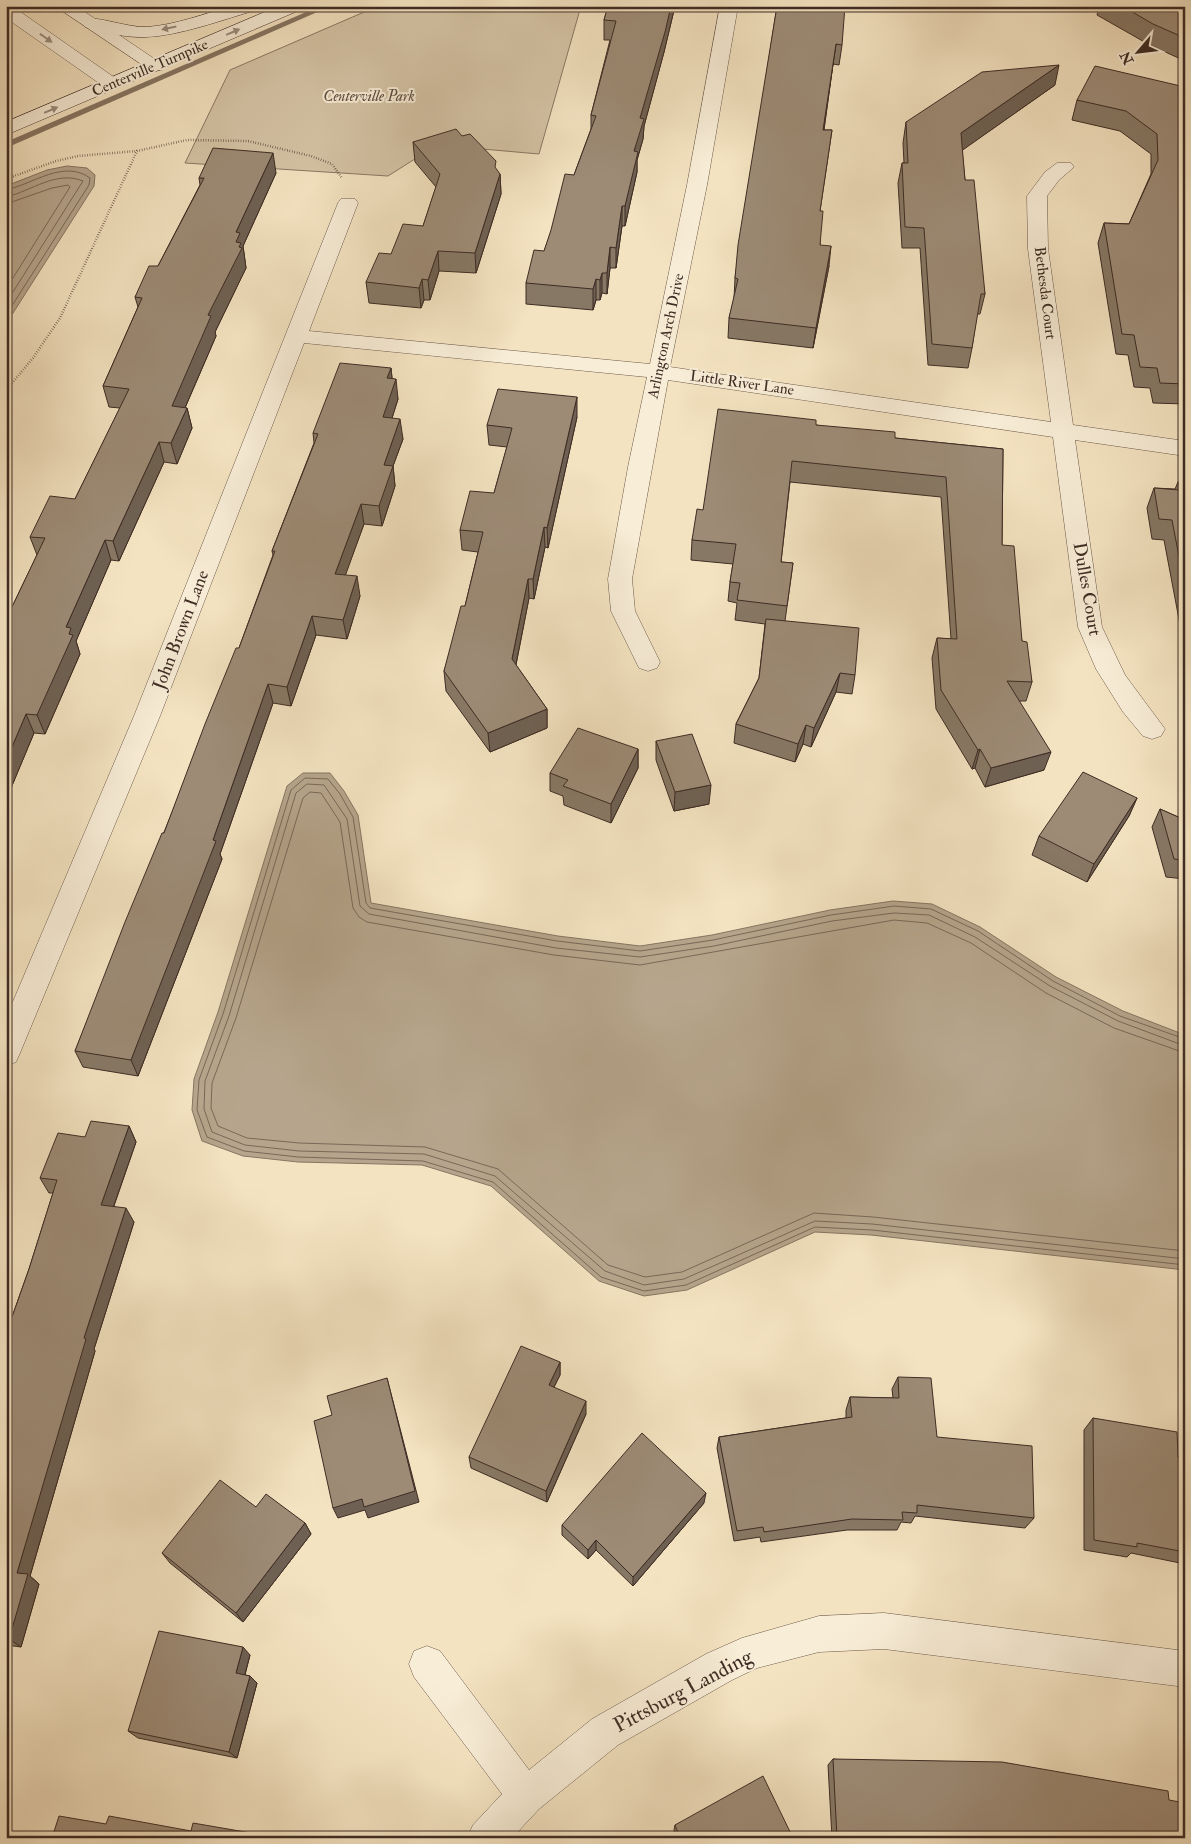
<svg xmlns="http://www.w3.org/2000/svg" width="1191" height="1844" viewBox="0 0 1191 1844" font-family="'IM FELL Double Pica',serif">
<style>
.green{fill:#d5c4a6;stroke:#8a7865}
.water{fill:#b6a58c;stroke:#867562}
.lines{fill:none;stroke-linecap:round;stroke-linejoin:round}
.shore{stroke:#7a6858;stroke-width:1}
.stream{fill:#867562;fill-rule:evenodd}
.street-casing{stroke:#6c5a4b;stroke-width:1}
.secondary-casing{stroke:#3e2c24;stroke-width:1}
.path{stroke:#3e2c24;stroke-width:2.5;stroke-dasharray:0.5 2;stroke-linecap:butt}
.street{fill:#f8edd7;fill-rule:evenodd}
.secondary{fill:#f8edd7;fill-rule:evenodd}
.wall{fill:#877865;stroke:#3e2c24}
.shaded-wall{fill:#6e6153;stroke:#3e2c24}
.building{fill:#9d8b76;stroke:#3e2c24}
.oneway{fill:#9b8c7e}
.labels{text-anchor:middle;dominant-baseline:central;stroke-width:4;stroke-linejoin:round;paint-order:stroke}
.far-street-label{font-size:15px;fill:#3e2c24;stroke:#f8edd7}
.far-park-label{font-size:15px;font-style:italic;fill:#5c4a3e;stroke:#f8edd7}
.street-label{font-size:18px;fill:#3e2c24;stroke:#f8edd7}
.near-street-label{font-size:21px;fill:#3e2c24;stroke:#f8edd7}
</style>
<rect width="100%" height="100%" fill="#f4e3c1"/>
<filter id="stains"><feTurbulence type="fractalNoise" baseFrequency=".004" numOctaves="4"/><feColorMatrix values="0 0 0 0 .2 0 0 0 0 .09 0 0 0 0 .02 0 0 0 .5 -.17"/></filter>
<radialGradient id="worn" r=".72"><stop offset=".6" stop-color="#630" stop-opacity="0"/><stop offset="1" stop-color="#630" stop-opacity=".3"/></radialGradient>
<polygon class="green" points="378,6 581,6 539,154 437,145 388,176 185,163 230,70"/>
<g class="water">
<polygon points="67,166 87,168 95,175 94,186 6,324 6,186 47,170"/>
<polygon points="303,773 330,773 344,791 358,815 371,903 558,936 640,946 712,935 830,910 893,901 932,904 980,927 1056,977 1123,1011 1185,1035 1185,1270 871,1235 815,1232 687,1290 644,1296 599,1281 491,1186 422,1165 298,1162 243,1156 202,1141 192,1110 194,1079 218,1012 287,786"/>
</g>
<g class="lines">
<g class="shore">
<path d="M6 190C33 184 64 159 90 178L89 185 6 315"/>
<path d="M6 197C32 191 56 170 83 181L6 303"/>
<polyline points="6,204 52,188 68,185 70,187 6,289"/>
<polyline points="1185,1039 1120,1016 1053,981 978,931 931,909 894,906 831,915 713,940 640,951 557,941 370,908 366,903 353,817 340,794 328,779 305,778 291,790 223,1014 199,1080 197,1110 207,1137 244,1151 298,1157 423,1161 493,1182 601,1277 644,1291 686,1285 815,1227 872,1230 1185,1265"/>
<polyline points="1185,1046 1118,1021 1050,986 975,937 929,915 894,913 832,921 714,946 640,957 556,948 369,914 360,906 347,819 324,785 307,784 296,793 229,1016 205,1081 204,1109 212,1132 245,1145 299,1151 424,1154 495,1176 605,1271 644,1285 684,1279 815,1221 872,1224 1185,1259"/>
<polyline points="1185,1053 1114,1028 1046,993 971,943 927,923 894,920 640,965 554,955 367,922 359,917 353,908 340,822 321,793 310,792 303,798 236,1018 212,1083 211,1108 218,1126 247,1138 299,1143 425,1147 498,1169 608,1265 645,1277 682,1272 814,1213 873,1217 1185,1251"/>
</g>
<polygon class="stream" points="320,6 331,6 6,148 6,142"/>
<g class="street-casing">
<g id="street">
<polygon points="6,6 12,6 118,80 121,84 118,88 106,88 6,18"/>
<polygon points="55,6 76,6 165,66 162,70 150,70"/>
<polygon points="720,6 738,6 707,185 670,367 1051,422 1028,249 1027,196 1045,172 1057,163 1071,163 1074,167 1059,180 1047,196 1048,249 1073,425 1185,441 1185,456 1075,440 1102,627 1125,675 1165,729 1161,736 1152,739 1143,736 1123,712 1096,669 1078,627 1053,437 668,380 632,579 635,611 660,662 657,668 648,671 639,668 611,611 608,579 628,467 647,377 304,343 160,716 20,1053 16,1062 6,1066 6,1018 134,716 338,203 341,199 355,199 358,203 309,331 650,364 687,185"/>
<polygon points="884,1613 1185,1651 1185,1687 884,1649 819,1652 757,1668 732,1680 618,1745 539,1809 512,1838 467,1838 473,1825 502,1794 414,1677 409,1664 414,1651 427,1646 440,1651 529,1770 592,1719 706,1654 742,1638 819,1616"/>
</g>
</g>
<g class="secondary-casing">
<g id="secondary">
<path d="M231 6H259L256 10C225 19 179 36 146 37 125 38 105 32 85 27L82 23 85 19C99 16 128 28 147 27 175 25 204 14 231 6Z"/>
<polygon points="279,6 303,6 300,10 6,135 6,122"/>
</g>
</g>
<g class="path">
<polyline points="6,179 56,161 78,156 137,151"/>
<polyline points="6,394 8,388 33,358 60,318 137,151 187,140 248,141 311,156 332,164 342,178"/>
</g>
<use href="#street" class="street"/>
<use href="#secondary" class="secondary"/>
</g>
<g class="wall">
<polygon points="608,6 675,6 664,52 644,126 643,139 637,160 637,172 625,226 622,226 616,268 610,268 607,294 602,293 600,300 596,300 593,310 526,304 526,283 544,251 574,175 591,129 591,115 610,40 604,40 604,20"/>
<polygon points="777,6 842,45 839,65 833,64 824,130 832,130 820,211 820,245 829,266 813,348 728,338 729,318 734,299 735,278"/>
<polygon points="1048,6 1086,6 1055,9"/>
<polygon points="1099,6 1185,6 1185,61 1148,44 1097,15"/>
<polygon points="1055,85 962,150 965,180 985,294 980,314 977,314 972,348 968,368 928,365 920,248 902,248 898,183 902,163 904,163 903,143 906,122"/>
<polygon points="1185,87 1185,238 1182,242 1185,255 1185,404 1153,403 1150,388 1134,387 1128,355 1116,354 1098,243 1104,223 1129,224 1151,174 1151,154 1120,131 1072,120 1077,100"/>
<polygon points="462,136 500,174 501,194 476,273 439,271 430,300 424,300 421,308 369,303 366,282 391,254 423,226 436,187 415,162 413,142"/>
<polygon points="276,173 243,246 246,268 215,332 216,336 185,408 187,408 192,428 177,464 164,462 119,561 111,560 76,641 80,654 45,734 34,733 6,800 6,606 12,607 37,555 30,537 75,499 120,408 109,407 103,386 138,307 135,297 158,266 200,185 199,178"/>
<polygon points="391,368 392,379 398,399 392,418 403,439 393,466 395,486 382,526 364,524 345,575 360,596 347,639 316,635 291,706 273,703 220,854 222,859 138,1076 83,1067 75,1051 239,648 273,555 272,551 314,443 313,433"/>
<polygon points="577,417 548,548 545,547 534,599 529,598 516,665 547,709 547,728 490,752 446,691 444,671 465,606 478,552 462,550 460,530 494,493 507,447 489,445 487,425"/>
<polygon points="816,425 895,438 1003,449 1002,545 1022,641 1032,682 1026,701 1019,701 1044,770 985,787 975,768 972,769 936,709 932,658 937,638 951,639 941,497 790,482 781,562 793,563 785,621 855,675 852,694 836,692 811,747 803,744 795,762 734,743 736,724 759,678 765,624 735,620 737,603 728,601 730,582 733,564 691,560 692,540 703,510"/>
<polygon points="1178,482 1185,483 1185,630 1181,630 1164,540 1152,539 1147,508 1154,488 1175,489"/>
<polygon points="656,741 709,804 674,811 656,760"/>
<polygon points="638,749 638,768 611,823 564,805 563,796 550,791 550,773"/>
<polygon points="1137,798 1129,816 1087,882 1032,855 1039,836"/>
<polygon points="1160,809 1185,820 1185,879 1166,877 1152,827"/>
<polygon points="129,1126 136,1142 114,1206 134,1222 94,1349 95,1351 30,1576 39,1584 21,1647 6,1645 6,1334 29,1269 53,1193 49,1193 40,1178 85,1137"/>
<polygon points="560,1362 560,1375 554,1387 586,1414 547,1502 471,1468 469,1457"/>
<polygon points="898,1377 937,1437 1034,1518 1025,1528 915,1516 911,1523 901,1522 897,1530 847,1530 761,1542 760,1537 734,1541 717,1448 719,1437 846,1418 846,1410 850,1397 893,1398 892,1389"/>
<polygon points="1093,1418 1178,1457 1185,1458 1185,1564 1131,1553 1127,1557 1084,1550 1084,1430"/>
<polygon points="704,1503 633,1586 596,1550 588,1559 562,1535 562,1525"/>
<polygon points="256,1507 305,1523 311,1534 243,1622 170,1563 162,1553"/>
<polygon points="250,1655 245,1675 250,1676 257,1683 237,1758 138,1738 128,1731"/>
<polygon points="833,1759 1169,1800 1185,1838 832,1838 828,1765"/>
<polygon points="675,1825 793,1838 676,1838 674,1830"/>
</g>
<g class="shaded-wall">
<polygon points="671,6 675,6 664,52 644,126 643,139 637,160 637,172 625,226 625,206 640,118"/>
<polygon points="836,44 833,64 821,150 823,130"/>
<polygon points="1059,65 1055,85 957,154 961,133"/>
<polygon points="273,153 276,173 243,246 246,268 215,332 216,336 177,426 172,406 208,315 236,242 236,232"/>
<polygon points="500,174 501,194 476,273 475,253"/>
<polygon points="622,206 622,226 616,268 616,248"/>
<polygon points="1185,228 1185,238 1174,255 1180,235"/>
<polygon points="831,246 829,266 813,348 816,328"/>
<polygon points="610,247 610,268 607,294 607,273"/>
<polygon points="438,251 439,271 430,300 428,280"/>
<polygon points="602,273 602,293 600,300 600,280"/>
<polygon points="422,279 424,300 421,308 419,288"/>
<polygon points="596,279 596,300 593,310 593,289"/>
<polygon points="391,368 393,387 396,379 398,399 386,437 383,417 387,378"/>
<polygon points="577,397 577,417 548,548 547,528"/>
<polygon points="187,408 192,428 177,464 171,443"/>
<polygon points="400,419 403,439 393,466 395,486 382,526 379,506 384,465"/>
<polygon points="159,442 164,462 119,561 113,541"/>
<polygon points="361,504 364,524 339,593 335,574"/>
<polygon points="544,527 545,547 534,599 533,579"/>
<polygon points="105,540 111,560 76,641 80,654 45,734 37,715 66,627"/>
<polygon points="357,576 360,596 347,639 343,620"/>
<polygon points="528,579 529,598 513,679 512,659"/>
<polygon points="312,616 316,635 291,706 287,687"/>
<polygon points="840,673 836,692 811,747 814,728"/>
<polygon points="268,684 273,703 220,854 222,859 138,1076 131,1060 213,840"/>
<polygon points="547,709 547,728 490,752 488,733"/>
<polygon points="26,714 34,733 6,800 6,761"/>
<polygon points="806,725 803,744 795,762 798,744"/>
<polygon points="638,749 638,768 611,823 611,804"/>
<polygon points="980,749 975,768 972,769 978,750"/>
<polygon points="1051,752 1044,770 985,787 991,768"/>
<polygon points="711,785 709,804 674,811 675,792"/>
<polygon points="1137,798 1129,816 1087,882 1094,864"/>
<polygon points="129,1126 136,1142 109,1219 101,1205"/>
<polygon points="126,1208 134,1222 94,1349 95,1351 30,1576 39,1584 21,1647 9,1639 17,1573 84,1338"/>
<polygon points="560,1362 560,1375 549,1397 549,1385"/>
<polygon points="387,1378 419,1502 368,1518 365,1510 338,1518 333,1508"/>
<polygon points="586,1401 586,1414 547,1502 546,1491"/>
<polygon points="706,1493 704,1503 633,1586 633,1577"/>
<polygon points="305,1523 311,1534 243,1622 236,1613"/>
<polygon points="596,1540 596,1550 588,1559 588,1550"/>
<polygon points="243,1647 250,1655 243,1681 236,1673"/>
<polygon points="250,1676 257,1683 237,1758 229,1752"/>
</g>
<g class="building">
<polygon points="608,6 671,6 665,32 640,118 644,119 634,151 638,152 625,206 622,206 616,248 610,247 607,273 602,273 600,280 596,279 593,289 526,283 534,250 544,251 551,230 565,174 574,175 596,116 591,115 616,21 604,20"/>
<polygon points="777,6 845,6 842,45 836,44 823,130 832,130 820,211 823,211 820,245 831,246 816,328 729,318 738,279 735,278 738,245"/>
<polygon points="1122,6 1185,6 1185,38 1153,24"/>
<polygon points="1059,65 961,133 965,180 974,180 985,294 981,294 972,348 932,344 924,228 905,227 902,163 908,163 906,122 982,72"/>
<polygon points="1095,66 1185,87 1185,228 1180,235 1185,255 1185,384 1160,383 1157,368 1140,367 1134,335 1122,334 1104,223 1129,224 1158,160 1157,134 1126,111 1077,100"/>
<polygon points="456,129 462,136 470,134 496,161 495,167 500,174 475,253 438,251 428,280 422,279 419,288 366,282 379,253 391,254 403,224 423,226 440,174 413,142"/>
<polygon points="213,148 273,153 236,232 240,233 236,242 241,243 239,247 242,248 208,315 211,316 172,406 187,408 171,443 159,442 113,541 105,540 66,627 71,628 69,634 73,635 37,715 26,714 6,761 6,606 12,607 45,538 30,537 50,496 75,499 129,389 103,386 142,298 135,297 149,266 158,266 204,178 199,178"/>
<polygon points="340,363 391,368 387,378 396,379 383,417 400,419 384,465 393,466 379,506 361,504 335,574 357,576 343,620 312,616 287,687 268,684 213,840 216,841 131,1060 75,1051 125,922 162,833 164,833 205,724 236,648 239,648 275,551 272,551 318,434 313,433"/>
<polygon points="498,389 577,397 547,528 544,527 533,579 528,579 512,659 547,709 488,733 444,671 461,606 465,606 483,532 460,530 470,491 494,493 512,428 487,425"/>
<polygon points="718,409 816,420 816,425 895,432 895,438 1003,449 1002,545 1014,546 1022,641 1027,642 1032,682 1007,681 1051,752 991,768 980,749 978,750 941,690 937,638 957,639 946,477 792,461 781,562 793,563 787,606 737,600 740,583 730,582 736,544 692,540 697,509 703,510"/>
<polygon points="1178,482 1185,483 1185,588 1172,520 1159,519 1154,488 1180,490"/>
<polygon points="766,619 859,628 855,675 840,673 814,728 806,725 798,744 736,724 759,678"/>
<polygon points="578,728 638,749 611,804 563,786 568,780 550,773"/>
<polygon points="692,734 711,785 675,792 656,741"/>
<polygon points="1083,772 1137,798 1094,864 1039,836"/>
<polygon points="1160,809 1185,820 1185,860 1174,859"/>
<polygon points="91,1121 129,1126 101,1205 126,1208 84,1338 86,1339 17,1573 28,1574 9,1639 6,1638 6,1334 29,1269 57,1180 40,1178 58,1133 85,1137"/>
<polygon points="521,1346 560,1362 549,1385 586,1401 546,1491 469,1457"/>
<polygon points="898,1377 931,1378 937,1437 1032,1446 1034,1518 917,1505 917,1513 902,1512 903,1520 852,1519 764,1532 763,1527 737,1531 719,1437 852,1417 850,1397 899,1398"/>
<polygon points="387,1378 415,1491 364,1507 362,1499 333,1508 314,1421 332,1415 327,1396"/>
<polygon points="1093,1418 1177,1432 1178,1457 1185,1458 1185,1552 1137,1543 1137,1547 1094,1540"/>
<polygon points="642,1433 706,1493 633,1577 596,1540 588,1550 562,1525"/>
<polygon points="220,1480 256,1507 266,1494 305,1523 236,1613 162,1553"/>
<polygon points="159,1631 243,1647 236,1673 250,1676 229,1752 128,1731"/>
<polygon points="833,1759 1002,1762 1168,1791 1169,1800 1185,1803 1185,1838 837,1838"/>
<polygon points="763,1776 793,1838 680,1838 675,1825"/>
<polygon points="59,1816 106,1824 109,1816 191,1831 193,1823 280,1838 52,1838"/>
</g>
<defs><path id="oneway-solid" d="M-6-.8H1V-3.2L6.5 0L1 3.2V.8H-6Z" transform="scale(1.25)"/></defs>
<g class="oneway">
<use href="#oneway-solid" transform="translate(169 28) rotate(168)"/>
<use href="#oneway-solid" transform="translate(233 32) rotate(-23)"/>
<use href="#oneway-solid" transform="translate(46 38) rotate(35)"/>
<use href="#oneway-solid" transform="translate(51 110) rotate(-23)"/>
</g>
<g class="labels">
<g class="far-street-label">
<text transform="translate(150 68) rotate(-23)">Centerville Turnpike</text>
<text transform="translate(1045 293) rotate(83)">Bethesda Court</text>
<text transform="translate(666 336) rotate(-78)">Arlington Arch Drive</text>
<text transform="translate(742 383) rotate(8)">Little River Lane</text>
</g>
<g class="far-park-label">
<text x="369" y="96">Centerville Park</text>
</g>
<g class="street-label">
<text transform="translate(1087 589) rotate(80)">Dulles Court</text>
<text transform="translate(181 630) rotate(-69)">John Brown Lane</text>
</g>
<g class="near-street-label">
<text transform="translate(683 1691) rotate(-28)">Pittsburg Landing</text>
</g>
</g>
<rect width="1191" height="1844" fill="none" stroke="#f4e3c1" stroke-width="25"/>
<rect x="8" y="8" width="1176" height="1829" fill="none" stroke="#3e2c24" stroke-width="2.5"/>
<rect x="12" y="12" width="1166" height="1819" fill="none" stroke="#3e2c24"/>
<g transform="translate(1138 52) rotate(242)" stroke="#f8edd7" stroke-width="4" paint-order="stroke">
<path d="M0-4L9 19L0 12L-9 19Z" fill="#3e2c24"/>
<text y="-8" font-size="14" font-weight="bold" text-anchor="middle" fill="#3e2c24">N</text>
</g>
<rect width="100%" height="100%" filter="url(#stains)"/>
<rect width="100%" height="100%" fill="url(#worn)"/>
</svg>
